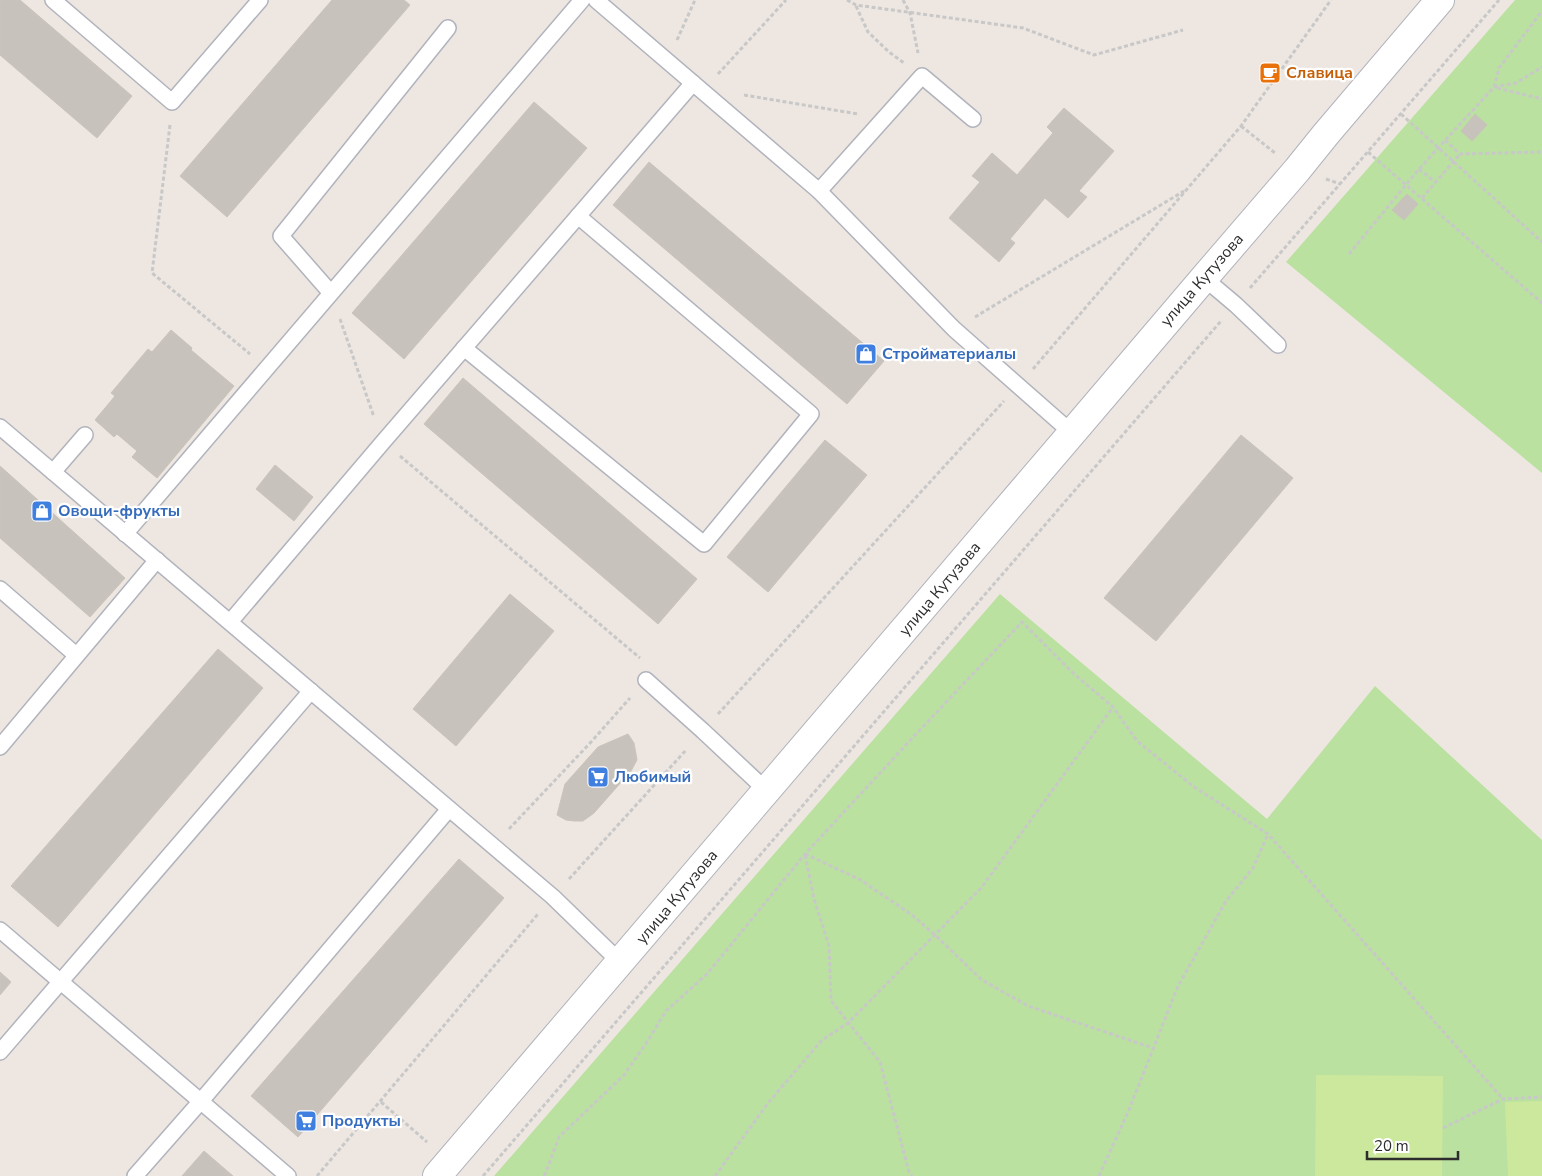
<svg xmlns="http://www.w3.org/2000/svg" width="1542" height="1176" viewBox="0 0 1542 1176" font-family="'Nunito Sans',sans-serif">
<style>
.green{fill:#bae1a0}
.pitch{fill:#cce89d}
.building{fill:#c7c2bc;stroke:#c9c3ba}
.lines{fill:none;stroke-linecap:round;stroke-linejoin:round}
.lane-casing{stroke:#b1b3bd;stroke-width:18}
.secondary-casing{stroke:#b1b3bd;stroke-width:30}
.path{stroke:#c8c8c8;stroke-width:3;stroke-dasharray:4 2.5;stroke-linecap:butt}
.lane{stroke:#fff;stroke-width:15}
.secondary{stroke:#fff;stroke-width:28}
.labels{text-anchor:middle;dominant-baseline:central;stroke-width:4.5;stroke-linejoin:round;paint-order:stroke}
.food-label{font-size:16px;font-weight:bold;fill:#c56008;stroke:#fff;text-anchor:start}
.street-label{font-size:16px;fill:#2d2d2d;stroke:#fff}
.shop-label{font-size:16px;font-weight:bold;fill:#366cbe;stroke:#fff;text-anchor:start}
</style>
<rect width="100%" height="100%" fill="#eee7e1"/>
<g class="green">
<polygon points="1515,0 1542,0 1542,473 1286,262"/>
<polygon points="1000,594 1267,819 1375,686 1542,840 1542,1176 494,1176"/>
</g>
<g class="pitch">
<polygon points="1316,1075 1443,1076 1442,1176 1315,1176"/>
<polygon points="1542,1101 1542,1176 1508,1176 1505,1102"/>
</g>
<g class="building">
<polygon points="0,0 20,0 132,96 97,138 0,55"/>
<polygon points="332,0 404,0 410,5 227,217 180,176"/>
<polygon points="534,102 587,148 404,359 352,313"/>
<polygon points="1064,108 1114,151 1079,191 1087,197 1068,218 1045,198 1010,239 1015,243 999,262 949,218 980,182 972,176 992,153 1017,175 1053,133 1047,127"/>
<polygon points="1475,114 1487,125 1472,141 1461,131"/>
<polygon points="649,162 884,361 847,404 613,205"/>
<polygon points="1407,194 1418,204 1404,220 1392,210"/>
<polygon points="171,330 192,348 191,350 234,386 157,478 132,457 137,451 117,434 114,437 95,420 115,396 111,393 148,349 152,352"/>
<polygon points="463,378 697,579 658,624 424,424"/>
<polygon points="1241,435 1293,478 1156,641 1104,598"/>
<polygon points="825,440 867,475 768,592 727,557"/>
<polygon points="275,465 313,497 294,521 256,489"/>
<polygon points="0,466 125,578 90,617 0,538"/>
<polygon points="510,594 554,631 456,746 413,709"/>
<polygon points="218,649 263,688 58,927 11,886"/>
<polygon points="628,734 634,743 637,760 631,771 594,813 583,821 574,821 566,820 557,815 565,784 598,747"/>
<polygon points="459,859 504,898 298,1137 251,1096"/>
<polygon points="0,972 11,982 0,995"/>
<polygon points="204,1151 233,1176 182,1176"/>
</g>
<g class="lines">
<g class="lane-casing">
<g id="lane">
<polyline points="53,0 172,102 260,0"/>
<polyline points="596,0 819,191 954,329 1072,433"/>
<polyline points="819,191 922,76 973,119"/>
<polyline points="1204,278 1236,305 1278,345"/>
<polyline points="330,292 281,236 448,28"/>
<polyline points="464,348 704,544 811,414 578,216"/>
<polyline points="0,427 553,897 620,962"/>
<polyline points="53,472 85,435"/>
<polyline points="125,534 582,0"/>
<polyline points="0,589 76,655"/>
<polyline points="230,622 383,442 693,83"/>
<polyline points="646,680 703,731 767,791"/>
<polyline points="0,747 157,560"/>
<polyline points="0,930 288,1176"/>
<polyline points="0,1052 311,691"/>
<polyline points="135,1176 201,1101 449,809"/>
</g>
</g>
<g class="secondary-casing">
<polyline id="secondary" points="437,1176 1072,433 1204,278 1297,170 1326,134 1440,0"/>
</g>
<g class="path">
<polyline points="847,0 856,5 1023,28 1094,55 1183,30"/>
<polyline points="903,0 910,13 918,53"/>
<polyline points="856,6 868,32 889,52 904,63"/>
<polyline points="677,40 695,0"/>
<polyline points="718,74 786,0"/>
<polyline points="1494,87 1516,83 1542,67"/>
<polyline points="1497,88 1542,99"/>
<polyline points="744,95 858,114"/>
<polyline points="1401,114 1542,242"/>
<polyline points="170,125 152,273 250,354"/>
<polyline points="1241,126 1275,153"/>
<polyline points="1445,140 1460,154 1542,152"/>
<polyline points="1368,152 1542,303"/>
<polyline points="1419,169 1435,182"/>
<polyline points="1326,179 1340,184"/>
<polyline points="1422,198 1460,154"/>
<polyline points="1349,254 1419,169 1494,87 1499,68 1542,11"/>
<polyline points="1250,288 1499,0"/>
<polyline points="975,317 1184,191"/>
<polyline points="340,319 374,417"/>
<polyline points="1033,369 1241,126 1331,0"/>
<polyline points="400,456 640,658"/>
<polyline points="718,714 1004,401"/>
<polyline points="509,829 592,741 630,698"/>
<polyline points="805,854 859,879 912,915 935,935 982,980 1028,1006 1153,1048"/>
<polyline points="805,855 814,899 829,946 831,1001 880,1062 909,1172 912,1176"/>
<polyline points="569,879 687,749"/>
<polyline points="381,1102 427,1142"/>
<polyline points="1443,1128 1503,1099 1542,1097"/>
<polyline points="317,1176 538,914"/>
<polyline points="483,1176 1221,321"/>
<polyline points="544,1176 546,1172 559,1137 624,1075 647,1042 666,1011 707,974 805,854 917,733 1022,622 1074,674 1113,707 1137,741 1194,787 1268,834 1503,1099"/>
<polyline points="715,1176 768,1103 822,1040 848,1023 982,887 1113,707"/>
<polyline points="1099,1176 1128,1112 1178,986 1226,901 1253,868 1268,834"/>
</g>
<use href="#lane" class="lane"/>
<use href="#secondary" class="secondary"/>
</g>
<defs>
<g id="cafe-square" transform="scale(1.125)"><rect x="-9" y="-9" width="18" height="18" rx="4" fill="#e8710a" stroke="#fff"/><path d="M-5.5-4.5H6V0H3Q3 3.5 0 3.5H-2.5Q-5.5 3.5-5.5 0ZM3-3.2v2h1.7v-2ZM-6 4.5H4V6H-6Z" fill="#fff"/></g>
<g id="shop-square" transform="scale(1.125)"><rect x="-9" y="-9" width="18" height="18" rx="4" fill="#3f7fe0" stroke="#fff"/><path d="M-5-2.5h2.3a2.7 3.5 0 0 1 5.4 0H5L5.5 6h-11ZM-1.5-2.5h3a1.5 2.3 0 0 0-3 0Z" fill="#fff"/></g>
<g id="supermarket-square" transform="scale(1.125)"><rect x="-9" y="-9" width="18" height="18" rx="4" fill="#3f7fe0" stroke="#fff"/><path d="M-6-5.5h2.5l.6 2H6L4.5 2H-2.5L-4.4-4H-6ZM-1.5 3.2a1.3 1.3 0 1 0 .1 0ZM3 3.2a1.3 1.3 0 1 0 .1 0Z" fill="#fff"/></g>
</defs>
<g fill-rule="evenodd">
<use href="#cafe-square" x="1270" y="73"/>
<use href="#shop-square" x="866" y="354"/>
<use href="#shop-square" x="42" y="511"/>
<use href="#supermarket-square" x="598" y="777"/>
<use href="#supermarket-square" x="306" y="1121"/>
</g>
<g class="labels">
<g class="food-label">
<text x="1286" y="73">Славица</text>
</g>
<g class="street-label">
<text transform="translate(1202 280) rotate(-49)">улица Кутузова</text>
<text transform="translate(940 589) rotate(-50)">улица Кутузова</text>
<text transform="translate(677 897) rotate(-50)">улица Кутузова</text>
</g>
<g class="shop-label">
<text x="882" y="354">Стройматериалы</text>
<text x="58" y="511">Овощи-фрукты</text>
<text x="614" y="777">Любимый</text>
<text x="322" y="1121">Продукты</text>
</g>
</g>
<path d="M1367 1151v8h91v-8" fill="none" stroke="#2d2d2d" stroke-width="2.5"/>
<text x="1374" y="1151" font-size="15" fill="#2d2d2d" stroke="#ffffff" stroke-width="4" paint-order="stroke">20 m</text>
</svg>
